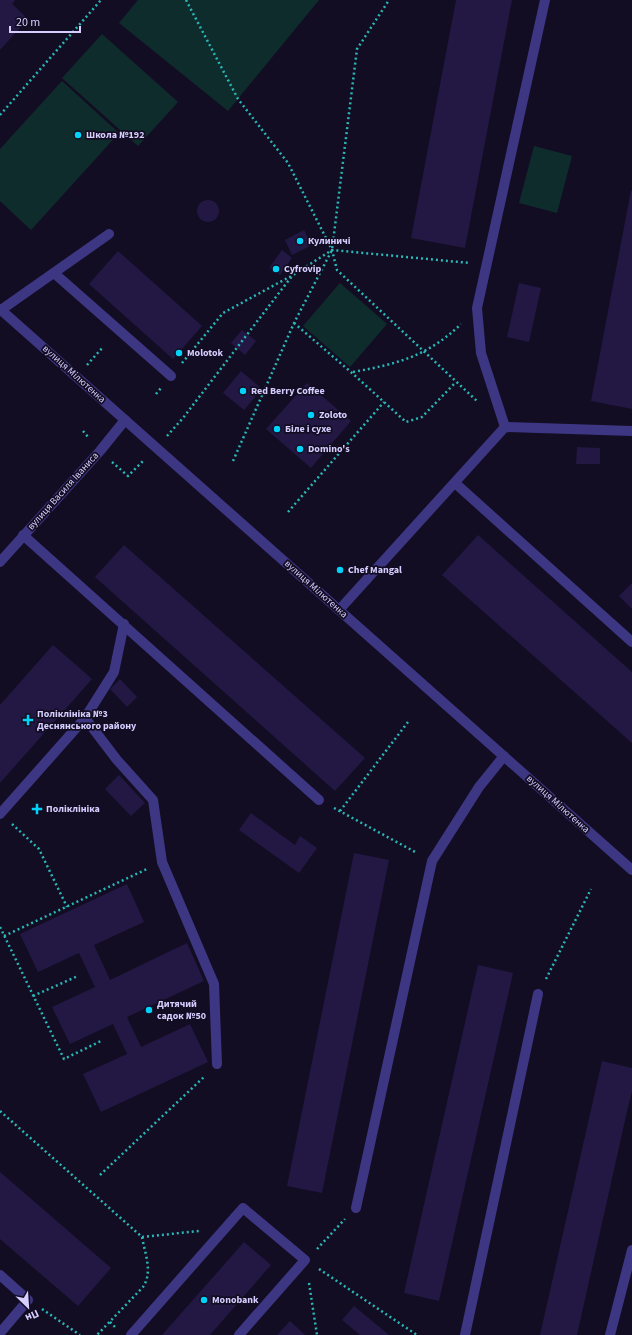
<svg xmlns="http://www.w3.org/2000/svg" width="632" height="1335" viewBox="0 0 632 1335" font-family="'Source Sans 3',sans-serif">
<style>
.green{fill:#0f2c2d}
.building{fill:#231844}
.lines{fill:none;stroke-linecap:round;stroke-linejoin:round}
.path{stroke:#29b8b7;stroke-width:2.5;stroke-dasharray:2 3;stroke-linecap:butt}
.minor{stroke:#3d3683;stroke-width:10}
.poi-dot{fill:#00d2f9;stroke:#120d22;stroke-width:1.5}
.labels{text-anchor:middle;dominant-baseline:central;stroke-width:3.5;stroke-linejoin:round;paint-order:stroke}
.poi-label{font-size:10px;font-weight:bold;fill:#d6ceff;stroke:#120d22;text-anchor:start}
.street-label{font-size:10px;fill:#d6ceff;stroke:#120d22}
</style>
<rect width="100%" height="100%" fill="#120d22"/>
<g class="green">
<polygon points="138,0 319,0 228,111 119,23"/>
<polygon points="102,34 178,102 138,146 62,78"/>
<polygon points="62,81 119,133 31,230 0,201 0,149"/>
<polygon points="534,146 572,156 557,213 519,203"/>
<polygon points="340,283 387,324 350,367 303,326"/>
</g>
<g class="building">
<polygon points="0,0 15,0 12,4 28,19 0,50"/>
<polygon points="456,0 512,0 465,248 411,238"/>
<polygon points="631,190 632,191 632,409 591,401"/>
<circle cx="208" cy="211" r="11"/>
<polygon points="304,230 312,245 292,255 285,240"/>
<polygon points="282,250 292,258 280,275 269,268"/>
<polygon points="118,251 202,326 173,359 89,284"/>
<polygon points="519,283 541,288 529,342 507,337"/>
<polygon points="242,330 256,341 245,355 231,343"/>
<polygon points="241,371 262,389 244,410 223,393"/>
<polygon points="307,383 351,421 311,468 266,429"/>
<polygon points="577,447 600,448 600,464 576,464"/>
<polygon points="478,535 632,672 632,743 442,575"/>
<polygon points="124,545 365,758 335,791 95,577"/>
<polygon points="632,583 632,609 619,596"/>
<polygon points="53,645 92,679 0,783 0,705"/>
<polygon points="120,679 137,697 127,707 110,689"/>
<polygon points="119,775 145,803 131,816 105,789"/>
<polygon points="251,813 295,845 300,836 317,848 299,873 239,830"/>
<polygon points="354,853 389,860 322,1193 287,1186"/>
<polygon points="127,884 144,922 94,945 110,980 187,943 204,981 127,1017 141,1047 190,1024 208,1062 101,1112 83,1074 127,1054 113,1024 70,1044 52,1007 95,987 79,953 38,972 20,934"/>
<polygon points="478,965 513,973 439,1301 404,1293"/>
<polygon points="602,1061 632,1068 632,1091 628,1107 577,1335 540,1335"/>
<polygon points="0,1172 111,1268 78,1306 0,1239"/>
<polygon points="244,1242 271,1265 210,1335 162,1335"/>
<polygon points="354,1306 389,1335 360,1335 342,1320"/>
<polygon points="290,1321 305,1335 277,1335"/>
</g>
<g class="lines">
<g class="path">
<polyline points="186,0 238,99 288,163 332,250 337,270 478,402"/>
<polyline points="0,115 101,0"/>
<polyline points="294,323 352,373 406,422 422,417 456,382"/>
<polyline points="182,363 223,313 293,275 332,250 470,263"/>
<polyline points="87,365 103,347"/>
<path d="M353 372C397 364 428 356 461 324"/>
<polyline points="156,394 161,388"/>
<polyline points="83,431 89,438"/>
<polyline points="167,436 183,418 292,276"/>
<polyline points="233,461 294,323 332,250 357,49 389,0"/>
<polyline points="112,462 128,476 144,460"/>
<polyline points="288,512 384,402"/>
<polyline points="334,808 417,853"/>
<polyline points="340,811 408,722"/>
<polyline points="12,824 39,849 67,907"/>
<polyline points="0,927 64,1059 101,1041"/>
<polyline points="4,936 147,869"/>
<polyline points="546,979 591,889"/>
<polyline points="33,996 78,976"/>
<path d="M0 1111 142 1237C145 1254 153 1272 143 1287L97 1335"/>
<polyline points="100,1175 205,1076"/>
<polyline points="142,1237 199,1231"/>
<polyline points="317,1249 345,1219"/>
<polyline points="319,1269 417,1335"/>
<polyline points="309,1283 317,1335"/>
<polyline points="42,1309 80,1335"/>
<polyline points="110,1322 117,1329"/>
</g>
<g class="minor">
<polyline points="54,273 171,376"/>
<polyline points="0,309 632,870"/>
<polyline points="1,310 109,234"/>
<polyline points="505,427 481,353 477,308 545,0"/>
<polyline points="455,483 632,642"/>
<polyline points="23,535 319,800"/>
<polyline points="0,562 100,451 125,420"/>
<polyline points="339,610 505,427 632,431"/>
<polyline points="85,718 117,760 153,800 162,862 214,984 217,1064"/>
<polyline points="0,814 85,718 114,672 124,624"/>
<polyline points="356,1208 432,861 479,787 504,756"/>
<polyline points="0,1275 28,1300 0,1333"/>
<polyline points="131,1335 243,1208 305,1260 239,1335"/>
<polyline points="465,1335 538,994"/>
<polyline points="610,1335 632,1250"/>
</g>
</g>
<g class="poi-dot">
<circle cx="78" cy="135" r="4"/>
<circle cx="300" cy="241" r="4"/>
<circle cx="276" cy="269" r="4"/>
<circle cx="179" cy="353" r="4"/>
<circle cx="243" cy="391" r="4"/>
<circle cx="311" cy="415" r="4"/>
<circle cx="277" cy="429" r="4"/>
<circle cx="300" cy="449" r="4"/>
<circle cx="340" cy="570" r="4"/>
<path d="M26 714h4v4h4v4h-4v4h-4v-4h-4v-4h4z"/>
<path d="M35 803h4v4h4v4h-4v4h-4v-4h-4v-4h4z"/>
<circle cx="149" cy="1010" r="4"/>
<circle cx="204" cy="1300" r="4"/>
</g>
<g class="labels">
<g class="poi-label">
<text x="86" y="135">Школа №192</text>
<text x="308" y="241">Кулиничі</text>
<text x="284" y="269">Cyfrovip</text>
<text x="187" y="353">Molotok</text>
<text x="251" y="391">Red Berry Coffee</text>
<text x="319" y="415">Zoloto</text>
<text x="285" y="429">Біле і сухе</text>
<text x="308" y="449">Domino's</text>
<text x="348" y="570">Chef Mangal</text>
<text x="37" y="714">Поліклініка №3<tspan x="37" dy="12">Деснянського району</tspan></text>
<text x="46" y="809">Поліклініка</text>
<text x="157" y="1004">Дитячий<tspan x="157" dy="12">садок №50</tspan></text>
<text x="212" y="1300">Monobank</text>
</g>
<g class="street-label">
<text transform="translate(74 374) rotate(42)">вулиця Мілютенка</text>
<text transform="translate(63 491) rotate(-48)">вулиця Василя Іваниса</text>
<text transform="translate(316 589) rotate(42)">вулиця Мілютенка</text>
<text transform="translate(558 804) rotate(42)">вулиця Мілютенка</text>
</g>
</g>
<g transform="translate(28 1307) rotate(155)" stroke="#120d22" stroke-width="3" paint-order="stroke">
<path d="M0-3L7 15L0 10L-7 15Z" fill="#d6ceff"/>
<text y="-6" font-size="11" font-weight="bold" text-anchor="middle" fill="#d6ceff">Пн</text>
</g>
<path d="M10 26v6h70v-6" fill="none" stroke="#d6ceff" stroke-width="2"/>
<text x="16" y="26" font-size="12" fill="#d6ceff" stroke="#120d22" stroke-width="3" paint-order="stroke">20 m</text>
</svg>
